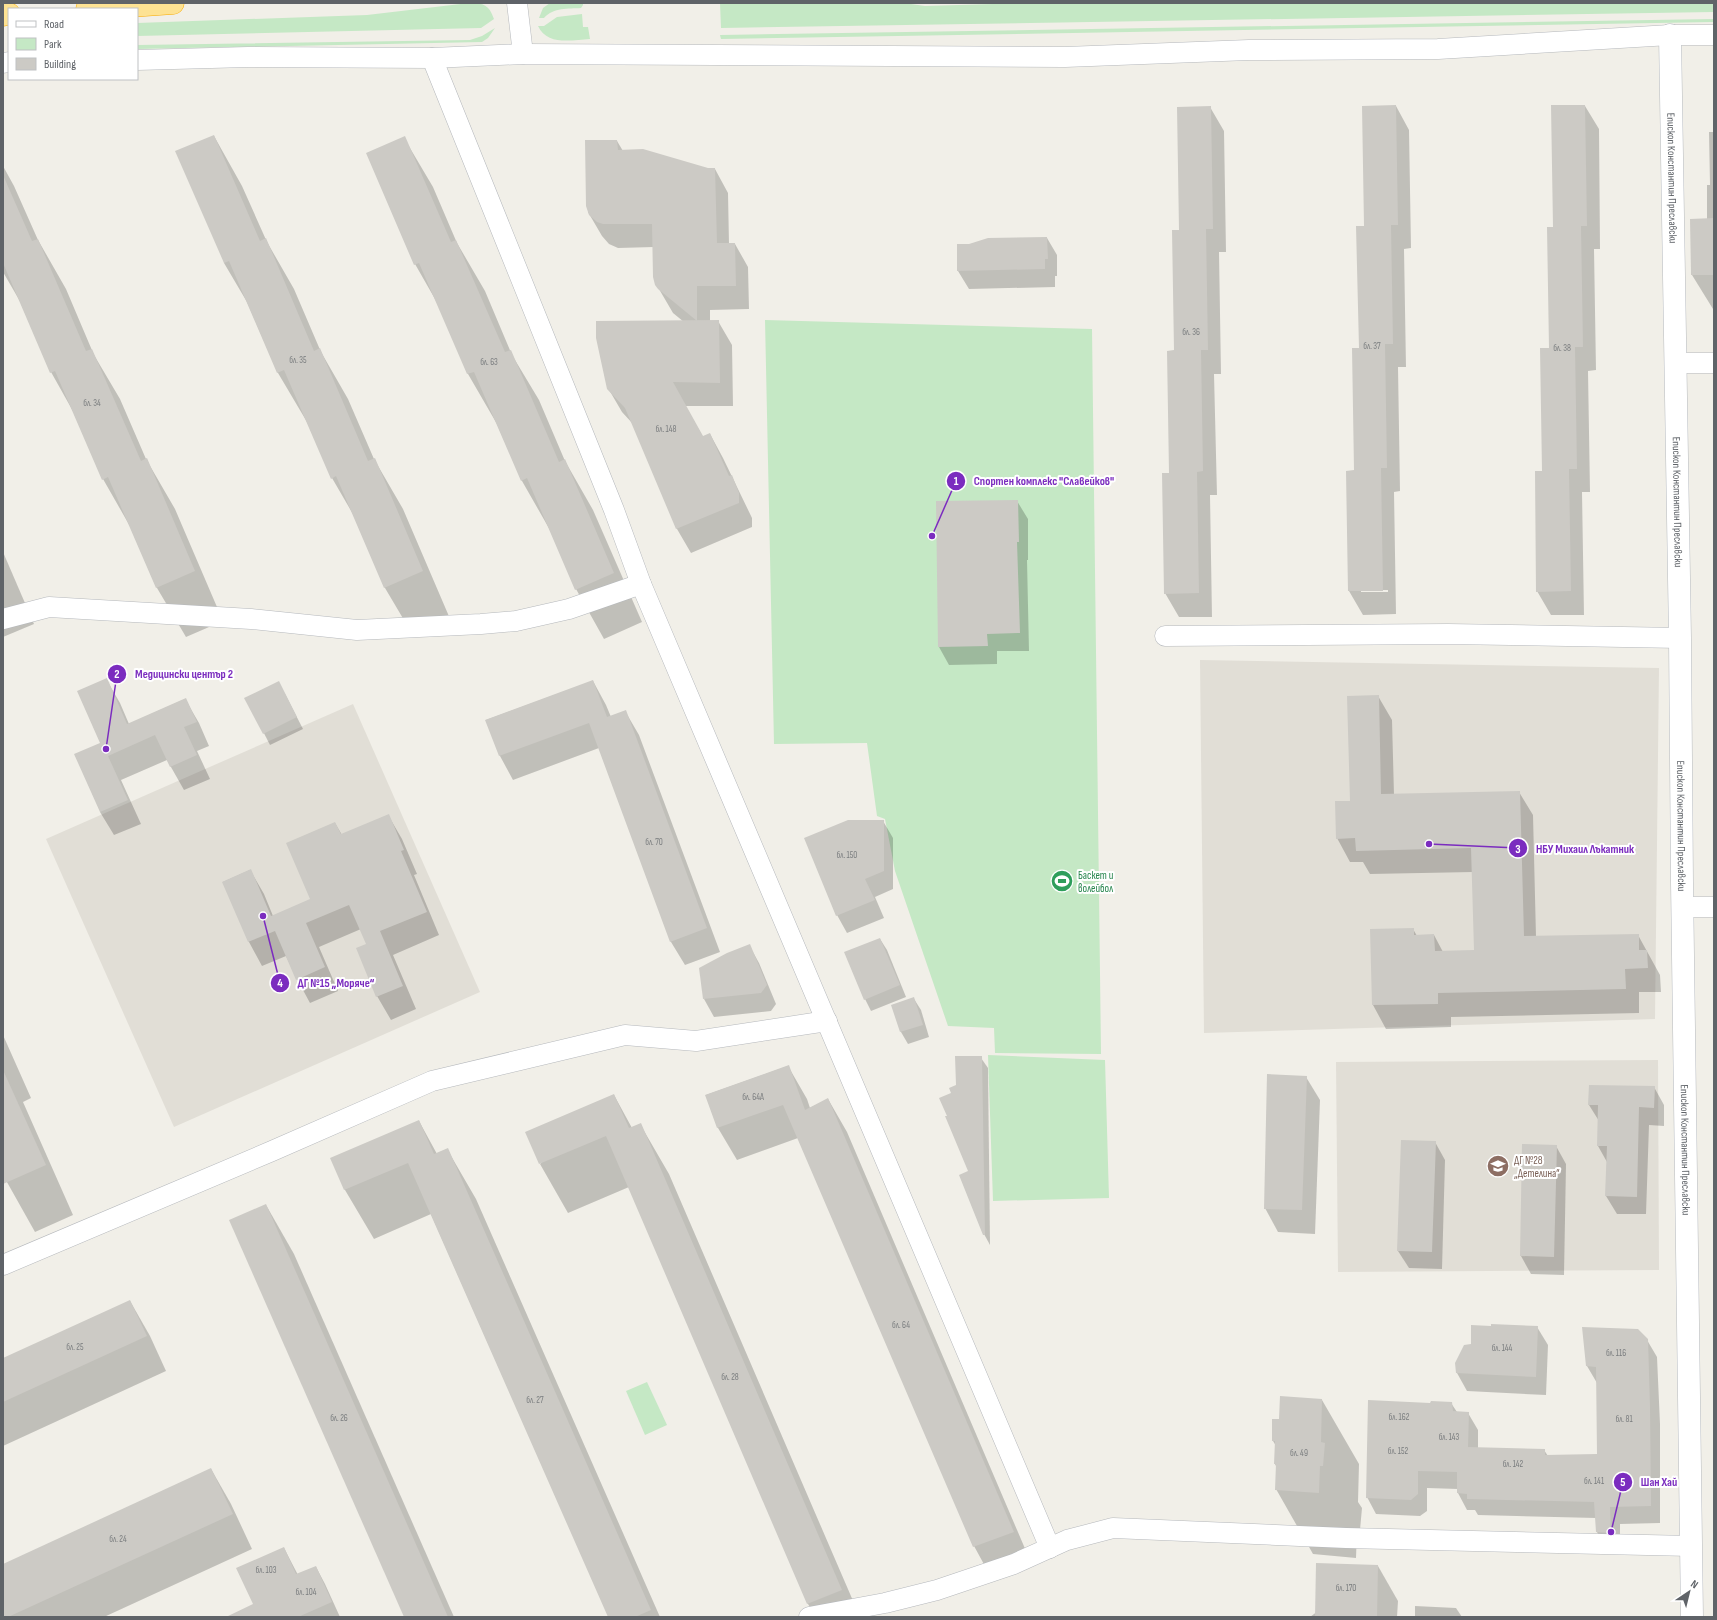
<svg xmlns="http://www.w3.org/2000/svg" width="1717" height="1620" viewBox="0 0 1717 1620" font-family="'Sofia Sans Condensed',sans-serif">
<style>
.education{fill:#e1ded6}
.green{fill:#c5e8c5}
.shadow{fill:#0003;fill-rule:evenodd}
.building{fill:#cccac5}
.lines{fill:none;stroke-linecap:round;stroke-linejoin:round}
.street-casing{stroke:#b5b8bc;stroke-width:21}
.secondary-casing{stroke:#b6babf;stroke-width:23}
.highway-casing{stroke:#f9ab00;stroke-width:23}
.street{stroke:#fff;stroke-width:20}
.secondary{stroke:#fff;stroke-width:22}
.highway{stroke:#fde293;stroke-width:22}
.labels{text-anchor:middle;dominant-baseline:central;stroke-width:4;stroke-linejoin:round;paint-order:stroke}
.number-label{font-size:9px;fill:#7a7d7f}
.street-label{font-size:11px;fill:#5f6368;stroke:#fff}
.leisure-label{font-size:11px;fill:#27864d;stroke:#fff;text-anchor:start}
.education-label{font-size:11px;fill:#785e54;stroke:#fff;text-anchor:start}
.leader{fill:none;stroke:#7b2cbf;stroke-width:1.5}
.callout-dot{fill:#7b2cbf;stroke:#fff;stroke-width:1.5}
.mark-label{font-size:12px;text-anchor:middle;font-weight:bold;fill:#fff}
.callout-label{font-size:12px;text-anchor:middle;font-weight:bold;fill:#7b2cbf;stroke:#fff;stroke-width:4;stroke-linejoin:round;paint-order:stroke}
</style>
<rect width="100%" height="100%" fill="#f1efe8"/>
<g class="education">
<polygon points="1200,660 1659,668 1655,1019 1204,1033"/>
<polygon points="353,704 480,992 174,1127 46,839"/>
<polygon points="1658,1060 1659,1270 1338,1272 1336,1062"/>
</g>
<g class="green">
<path d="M469 3C484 3 489 5 494 19L481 28 137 36V23L367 15Z"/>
<path d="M550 3H583V5L581 8C568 9 554 7 544 18H539L543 8Z"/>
<polygon points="720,3 904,3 925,6 1026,3 1714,3 1714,12 721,28"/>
<path d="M582 14 583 27H588L590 39C572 40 547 46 538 26H544L557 17Z"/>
<polygon points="1714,19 1714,22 721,39 720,35"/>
<polygon points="495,28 488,38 482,42 137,49 137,45 470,40 482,36"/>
<polygon points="765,320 1092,329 1101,1054 995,1053 994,1028 948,1026 895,871 885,819 877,816 867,743 774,744"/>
<polygon points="988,1055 1105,1060 1109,1198 993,1201"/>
<polygon points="647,1382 667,1425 645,1435 626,1391"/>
</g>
<g class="shadow">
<path d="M1396 106 1409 130 1411 248 1404 249 1406 367H1398L1400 491 1394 492 1396 614 1363 615 1349 591 1365 227ZM1361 590H1388V592H1361Z"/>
<polygon points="1585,106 1599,129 1600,249 1594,249 1596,370 1588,371 1590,492 1582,492 1584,615 1551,615 1537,591 1550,349 1554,228"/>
<polygon points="1210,107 1224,131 1226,252 1219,252 1221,374 1214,374 1217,495 1210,495 1212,617 1179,617 1165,593 1180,231"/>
<polygon points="1709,132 1714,132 1714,309 1713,309 1692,275 1707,219 1707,185 1710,185"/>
<polygon points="214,136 242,186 267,242 294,289 321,352 348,399 374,459 403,509 451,621 414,637 385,588 357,521 332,478 307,422 278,373 247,302 224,263"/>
<polygon points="404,138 433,187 457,243 485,291 512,355 539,400 565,461 593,510 642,622 604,639 576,589 550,530 522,481 497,424 468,374 439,306 415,264"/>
<polygon points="617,141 623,151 708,169 715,169 728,193 729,244 735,244 748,267 749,309 710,310 710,322 718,321 732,345 733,406 685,406 703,437 710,434 723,458 752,518 752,527 691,553 677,529 633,424 622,412 608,388 684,322 673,313 659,289 654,247 618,248 609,244 602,236 588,212"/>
<polygon points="3,166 14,186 38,240 66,289 94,355 120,399 146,459 175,509 223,621 186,637 157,588 131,528 103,479 74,413 51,372 21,303 3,272"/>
<polygon points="1047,238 1057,255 1057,276 1055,276 1055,287 969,289 958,271 958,245"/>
<polygon points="1017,501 1028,519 1028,560 1027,560 1029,651 997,651 997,664 949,665 939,647"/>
<polygon points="3,552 34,624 3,637"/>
<polygon points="106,679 120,703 129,724 185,699 199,723 209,746 197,751 210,779 184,790 167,760 121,780 141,824 114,835 100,812 101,743"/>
<polygon points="593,681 606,705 611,717 625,711 639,735 720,952 685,965 671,942 599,748 513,780 500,756 486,720"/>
<polygon points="285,694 303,729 270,745 246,698"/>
<polygon points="1378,696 1392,720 1394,795 1519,792 1533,815 1536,937 1638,935 1660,975 1661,992 1639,992 1639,1013 1451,1017 1451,1027 1386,1029 1373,1005 1371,930 1413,929 1417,936 1434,935 1443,952 1475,951 1473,872 1370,874 1363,862 1350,862 1337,838 1351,802"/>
<polygon points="388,815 402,839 417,874 414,875 439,935 393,955 416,1009 391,1020 377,996 367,944 361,929 319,947 338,991 310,1003 297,979 286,956 262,966 249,942 223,882 250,870 264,894 273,916 312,899 335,823 342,835"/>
<polygon points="883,821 893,838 893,889 875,897 884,918 847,933 837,915"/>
<polygon points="880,939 887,950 906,997 871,1011 865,999"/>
<polygon points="749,945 759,963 776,1004 771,1011 714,1017 704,999"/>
<polygon points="914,999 921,1010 929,1037 908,1044 901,1032 893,1005"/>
<polygon points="3,1035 31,1098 23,1102 73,1215 35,1232 3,1175"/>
<polygon points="981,1058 988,1068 990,1245 984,1234 952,1094"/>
<polygon points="788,1066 807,1099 810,1108 828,1099 847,1132 1032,1565 992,1579 974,1546 798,1138 737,1160 718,1128 706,1095"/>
<polygon points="1306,1077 1320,1100 1315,1234 1278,1232 1265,1208"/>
<polygon points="1654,1087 1664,1105 1664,1126 1649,1125 1646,1214 1617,1214 1606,1196 1607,1162 1598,1146 1599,1121 1589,1105"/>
<polygon points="614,1095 632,1128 640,1124 669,1174 860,1617 816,1617 808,1604 629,1187 568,1213 540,1164"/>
<polygon points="419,1121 437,1154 447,1149 476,1199 660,1617 609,1617 431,1214 374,1239 345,1190 332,1159"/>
<polygon points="1435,1142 1445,1160 1442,1269 1409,1268 1398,1251"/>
<polygon points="1556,1146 1566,1164 1564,1275 1531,1274 1521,1256"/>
<polygon points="266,1205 294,1254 454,1617 405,1617"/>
<polygon points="130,1301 150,1336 166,1371 3,1446 3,1359"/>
<polygon points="1537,1327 1548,1345 1546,1395 1467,1391 1457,1373"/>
<polygon points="1583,1328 1647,1340 1657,1357 1660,1424 1660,1523 1620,1524 1620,1549 1606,1549 1597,1532 1596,1518 1478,1515 1475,1510 1467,1510 1458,1493 1458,1489 1427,1488 1427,1511 1420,1516 1376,1514 1367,1497 1431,1404 1451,1403 1457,1412 1468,1413 1478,1430 1478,1449 1544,1450 1548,1456 1598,1455 1597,1383 1587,1366"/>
<polygon points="1322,1400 1359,1464 1358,1502 1362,1508 1360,1530 1357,1530 1356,1558 1313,1554 1276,1489 1277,1468 1275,1464 1276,1446 1273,1441 1273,1420 1280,1420"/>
<polygon points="211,1469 231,1504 252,1549 104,1617 3,1617 3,1565"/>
<polygon points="284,1548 298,1575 316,1567 325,1584 340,1617 228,1617 254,1605"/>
<polygon points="1378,1566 1398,1601 1397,1617 1310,1617"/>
<polygon points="1415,1606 1456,1608 1462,1617 1415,1617"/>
</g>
<g class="building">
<polygon points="1396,105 1398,225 1391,225 1393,344 1385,344 1387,468 1381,468 1383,591 1348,591 1346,471 1354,470 1352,348 1359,348 1356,226 1364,226 1362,106"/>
<polygon points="1551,105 1585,105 1587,226 1581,226 1583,347 1575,347 1577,469 1569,469 1571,591 1536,592 1535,471 1542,471 1540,348 1549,348 1547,227 1553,227"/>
<polygon points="1211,106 1213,229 1206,229 1208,350 1201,350 1203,471 1197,472 1199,593 1164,594 1162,473 1169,473 1167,351 1174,350 1172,230 1179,230 1177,107"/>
<polygon points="214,135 260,241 266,238 314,351 320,348 368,461 375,458 423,571 384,588 336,476 331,479 284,370 277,373 229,261 224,263 175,151"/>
<polygon points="405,136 451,242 456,240 505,352 511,350 559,462 565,459 614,573 575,590 527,478 521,481 474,372 467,374 419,263 414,265 366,153"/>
<polygon points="585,140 617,140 618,150 643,149 708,168 715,168 717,243 735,243 736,286 697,286 697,321 658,289 655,285 653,277 652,224 603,224 597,222 589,215 586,206"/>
<polygon points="3,175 32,241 38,239 86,351 92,349 141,461 147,458 195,571 156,588 108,477 102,480 55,371 50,373 3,263"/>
<polygon points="1714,218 1714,275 1691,275 1690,219"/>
<polygon points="1047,237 1048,259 1045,259 1045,269 957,271 957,244 969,244 988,238"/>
<polygon points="719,320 720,383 673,382 703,436 710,433 729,476 732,475 739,493 739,503 676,529 625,408 607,389 596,338 596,321"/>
<polygon points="1018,500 1019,542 1017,542 1020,633 987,634 988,646 938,647 936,501"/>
<polygon points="107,678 127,724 186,698 197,722 184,727 197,755 170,767 155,735 108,756 128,800 100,812 74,754 100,743 77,691"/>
<polygon points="593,680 607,717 626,710 707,928 670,942 589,723 499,756 485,720"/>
<polygon points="279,681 297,717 263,734 244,698"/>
<polygon points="1379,695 1381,794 1520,791 1524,936 1639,934 1639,950 1647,950 1648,968 1625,969 1626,989 1438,993 1438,1004 1372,1005 1370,929 1414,928 1414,935 1434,934 1435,951 1474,950 1471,848 1356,851 1355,838 1336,839 1335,801 1350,801 1347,696"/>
<polygon points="389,814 404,850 401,851 427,912 380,931 403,986 376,997 356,948 366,944 349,905 306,923 325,967 296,980 275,931 248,942 222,882 251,869 271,916 310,899 286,843 335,822 341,834"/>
<polygon points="848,820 884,820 884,871 865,879 875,900 836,916 804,838"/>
<polygon points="880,938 900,985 864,1000 844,952"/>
<polygon points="750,944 767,985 761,993 703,999 699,968 727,953"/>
<polygon points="914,997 923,1025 900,1032 891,1005"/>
<polygon points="955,1056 982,1056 985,1235 983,1235 959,1175 968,1171 945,1116 947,1116 939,1098 951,1093 949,1088 956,1085"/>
<polygon points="789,1065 805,1110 828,1098 1014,1532 973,1547 783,1105 717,1128 705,1095"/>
<polygon points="3,1070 46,1165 3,1184"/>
<polygon points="1267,1074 1307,1076 1302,1210 1264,1209"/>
<polygon points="1589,1085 1655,1086 1654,1108 1639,1107 1637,1197 1605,1196 1607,1146 1597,1146 1598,1105 1588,1105"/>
<polygon points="614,1094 629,1128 641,1123 842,1590 807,1604 606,1136 539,1164 525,1132"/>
<polygon points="419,1120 434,1154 448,1148 651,1610 635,1617 608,1617 408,1163 344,1190 330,1158"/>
<polygon points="1401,1140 1436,1141 1432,1252 1397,1251"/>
<polygon points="1522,1144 1557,1145 1554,1257 1520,1256"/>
<polygon points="266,1204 448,1617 404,1617 229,1220"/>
<polygon points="130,1300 147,1336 3,1402 3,1358"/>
<polygon points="1491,1324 1538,1326 1536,1377 1456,1373 1455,1363 1464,1345 1471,1344 1471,1325 1491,1326"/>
<polygon points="1582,1327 1638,1329 1648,1339 1650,1407 1651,1506 1610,1507 1611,1533 1596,1532 1594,1502 1467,1499 1467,1494 1457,1493 1457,1472 1418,1471 1418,1494 1411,1500 1366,1498 1368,1400 1430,1403 1431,1401 1452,1402 1453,1411 1469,1412 1468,1447 1545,1449 1545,1455 1597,1454 1596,1367 1586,1366"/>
<polygon points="1280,1396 1322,1399 1321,1442 1325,1443 1323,1466 1320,1466 1319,1493 1275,1490 1276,1464 1274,1464 1275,1441 1272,1441 1272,1419 1279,1419"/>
<polygon points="211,1468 233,1514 8,1617 3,1617 3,1564"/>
<polygon points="284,1547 296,1574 316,1566 332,1602 298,1617 226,1617 253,1604 236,1568"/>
<polygon points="1316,1563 1378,1565 1377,1617 1315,1617"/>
</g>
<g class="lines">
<g class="street-casing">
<g id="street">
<polyline points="517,3 523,54"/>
<polyline points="432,58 614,510 641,584 1050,1548"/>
<polyline points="137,60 248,57 432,58 523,54 1065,57 1249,50 1438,49 1670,35 1714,35"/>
<polyline points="3,63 9,62"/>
<polyline points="1675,363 1714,363"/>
<polyline points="3,619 49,607 251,619 357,630 481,624 516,621 569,609 641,584"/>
<polyline points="1165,636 1448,634 1680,638"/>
<polyline points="1682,907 1714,907"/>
<polyline points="3,1265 272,1151 432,1081 625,1035 696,1041 827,1021"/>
<polyline points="809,1617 885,1603 937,1590 1014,1564 1067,1540 1113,1528 1346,1538 1691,1546"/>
</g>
</g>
<g class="secondary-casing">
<g id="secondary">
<path id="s1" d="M1670 35 1680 638 1682 882 1692 1617"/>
</g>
</g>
<g class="highway-casing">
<g id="highway">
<polyline points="87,9 173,3"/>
<polyline points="3,15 9,14"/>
</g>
</g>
<use href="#street" class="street"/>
<use href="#secondary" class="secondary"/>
<use href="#highway" class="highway"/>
</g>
<defs>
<g id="stadium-disc" transform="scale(1.15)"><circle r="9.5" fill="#2e9e5b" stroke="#fff"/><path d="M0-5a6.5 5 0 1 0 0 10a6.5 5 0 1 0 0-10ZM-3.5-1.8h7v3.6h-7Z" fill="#fff"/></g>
<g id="school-disc" transform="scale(1.15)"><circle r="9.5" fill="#8d6e63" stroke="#fff"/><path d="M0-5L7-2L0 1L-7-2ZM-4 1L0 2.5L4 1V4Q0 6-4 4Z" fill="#fff"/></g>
</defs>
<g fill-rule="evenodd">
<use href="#stadium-disc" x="1062" y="881"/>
<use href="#school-disc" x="1498" y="1166"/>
</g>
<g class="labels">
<g class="number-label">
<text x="1191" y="332">бл. 36</text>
<text x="1372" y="346">бл. 37</text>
<text x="1562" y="348">бл. 38</text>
<text x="298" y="360">бл. 35</text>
<text x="489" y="362">бл. 63</text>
<text x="92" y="403">бл. 34</text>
<text x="666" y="429">бл. 148</text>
<text x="654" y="842">бл. 70</text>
<text x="847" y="855">бл. 150</text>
<text x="753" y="1097">бл. 64А</text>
<text x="901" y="1325">бл. 64</text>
<text x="75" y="1347">бл. 25</text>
<text x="1502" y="1348">бл. 144</text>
<text x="1616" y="1353">бл. 116</text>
<text x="730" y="1377">бл. 28</text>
<text x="535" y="1400">бл. 27</text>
<text x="1399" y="1417">бл. 162</text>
<text x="339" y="1418">бл. 26</text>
<text x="1624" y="1419">бл. 81</text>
<text x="1449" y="1437">бл. 143</text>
<text x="1398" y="1451">бл. 152</text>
<text x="1299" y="1453">бл. 49</text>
<text x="1513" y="1464">бл. 142</text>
<text x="1594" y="1481">бл. 141</text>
<text x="118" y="1539">бл. 24</text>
<text x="266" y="1570">бл. 103</text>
<text x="1346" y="1588">бл. 170</text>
<text x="306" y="1592">бл. 104</text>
</g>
<g class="street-label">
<text stroke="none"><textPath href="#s1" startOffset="143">Епископ Константин Преславски</textPath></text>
<text stroke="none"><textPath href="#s1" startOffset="467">Епископ Константин Преславски</textPath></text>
<text stroke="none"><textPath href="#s1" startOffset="791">Епископ Константин Преславски</textPath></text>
<text stroke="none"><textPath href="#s1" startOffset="1115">Епископ Константин Преславски</textPath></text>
</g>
<g class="leisure-label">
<text x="1078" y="875">Баскет и<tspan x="1078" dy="13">волейбол</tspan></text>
</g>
<g class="education-label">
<text x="1514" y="1160">ДГ №28<tspan x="1514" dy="13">„Детелина“</tspan></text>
</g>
</g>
<path class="leader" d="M932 536L956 481M106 749L117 674M1429 844L1518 848M263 916L280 983M1611 1532L1623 1482"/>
<g class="callout-dot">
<circle cx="932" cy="536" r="4"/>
<circle cx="106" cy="749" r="4"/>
<circle cx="1429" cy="844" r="4"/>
<circle cx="263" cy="916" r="4"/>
<circle cx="1611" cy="1532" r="4"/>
<circle cx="956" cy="481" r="10"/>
<circle cx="117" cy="674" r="10"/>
<circle cx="1518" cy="848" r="10"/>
<circle cx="280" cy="983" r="10"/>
<circle cx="1623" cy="1482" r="10"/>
</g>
<g class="mark-label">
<text x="956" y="485">1</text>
<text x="117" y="678">2</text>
<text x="1518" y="853">3</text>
<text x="280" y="987">4</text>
<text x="1623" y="1486">5</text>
</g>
<g class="callout-label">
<text x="1044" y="485">Спортен комплекс "Славейков"</text>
<text x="184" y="678">Медицински център 2</text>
<text x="1585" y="853">НБУ Михаил Лъкатник</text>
<text x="336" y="987">ДГ №15 „Моряче“</text>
<text x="1659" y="1486">Шан Хай</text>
</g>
<rect width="1717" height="1620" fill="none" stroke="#5f6368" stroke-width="8"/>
<rect x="8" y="8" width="130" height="72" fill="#ffffff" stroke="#bfc1c3"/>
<rect x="16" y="21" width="20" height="6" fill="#ffffff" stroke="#bfc1c3"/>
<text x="44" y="28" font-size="12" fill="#5f6368">Road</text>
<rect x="16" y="38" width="20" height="12" fill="#c5e8c5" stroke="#bfc1c3"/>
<text x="44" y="48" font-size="12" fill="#5f6368">Park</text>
<rect x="16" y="58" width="20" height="12" fill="#cccac5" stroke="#bfc1c3"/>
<text x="44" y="68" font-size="12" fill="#5f6368">Building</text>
<g transform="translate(1689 1592) rotate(35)" stroke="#ffffff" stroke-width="3" paint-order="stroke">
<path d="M0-3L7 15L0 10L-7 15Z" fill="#5f6368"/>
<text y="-6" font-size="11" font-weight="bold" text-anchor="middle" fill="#5f6368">N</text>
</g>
</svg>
